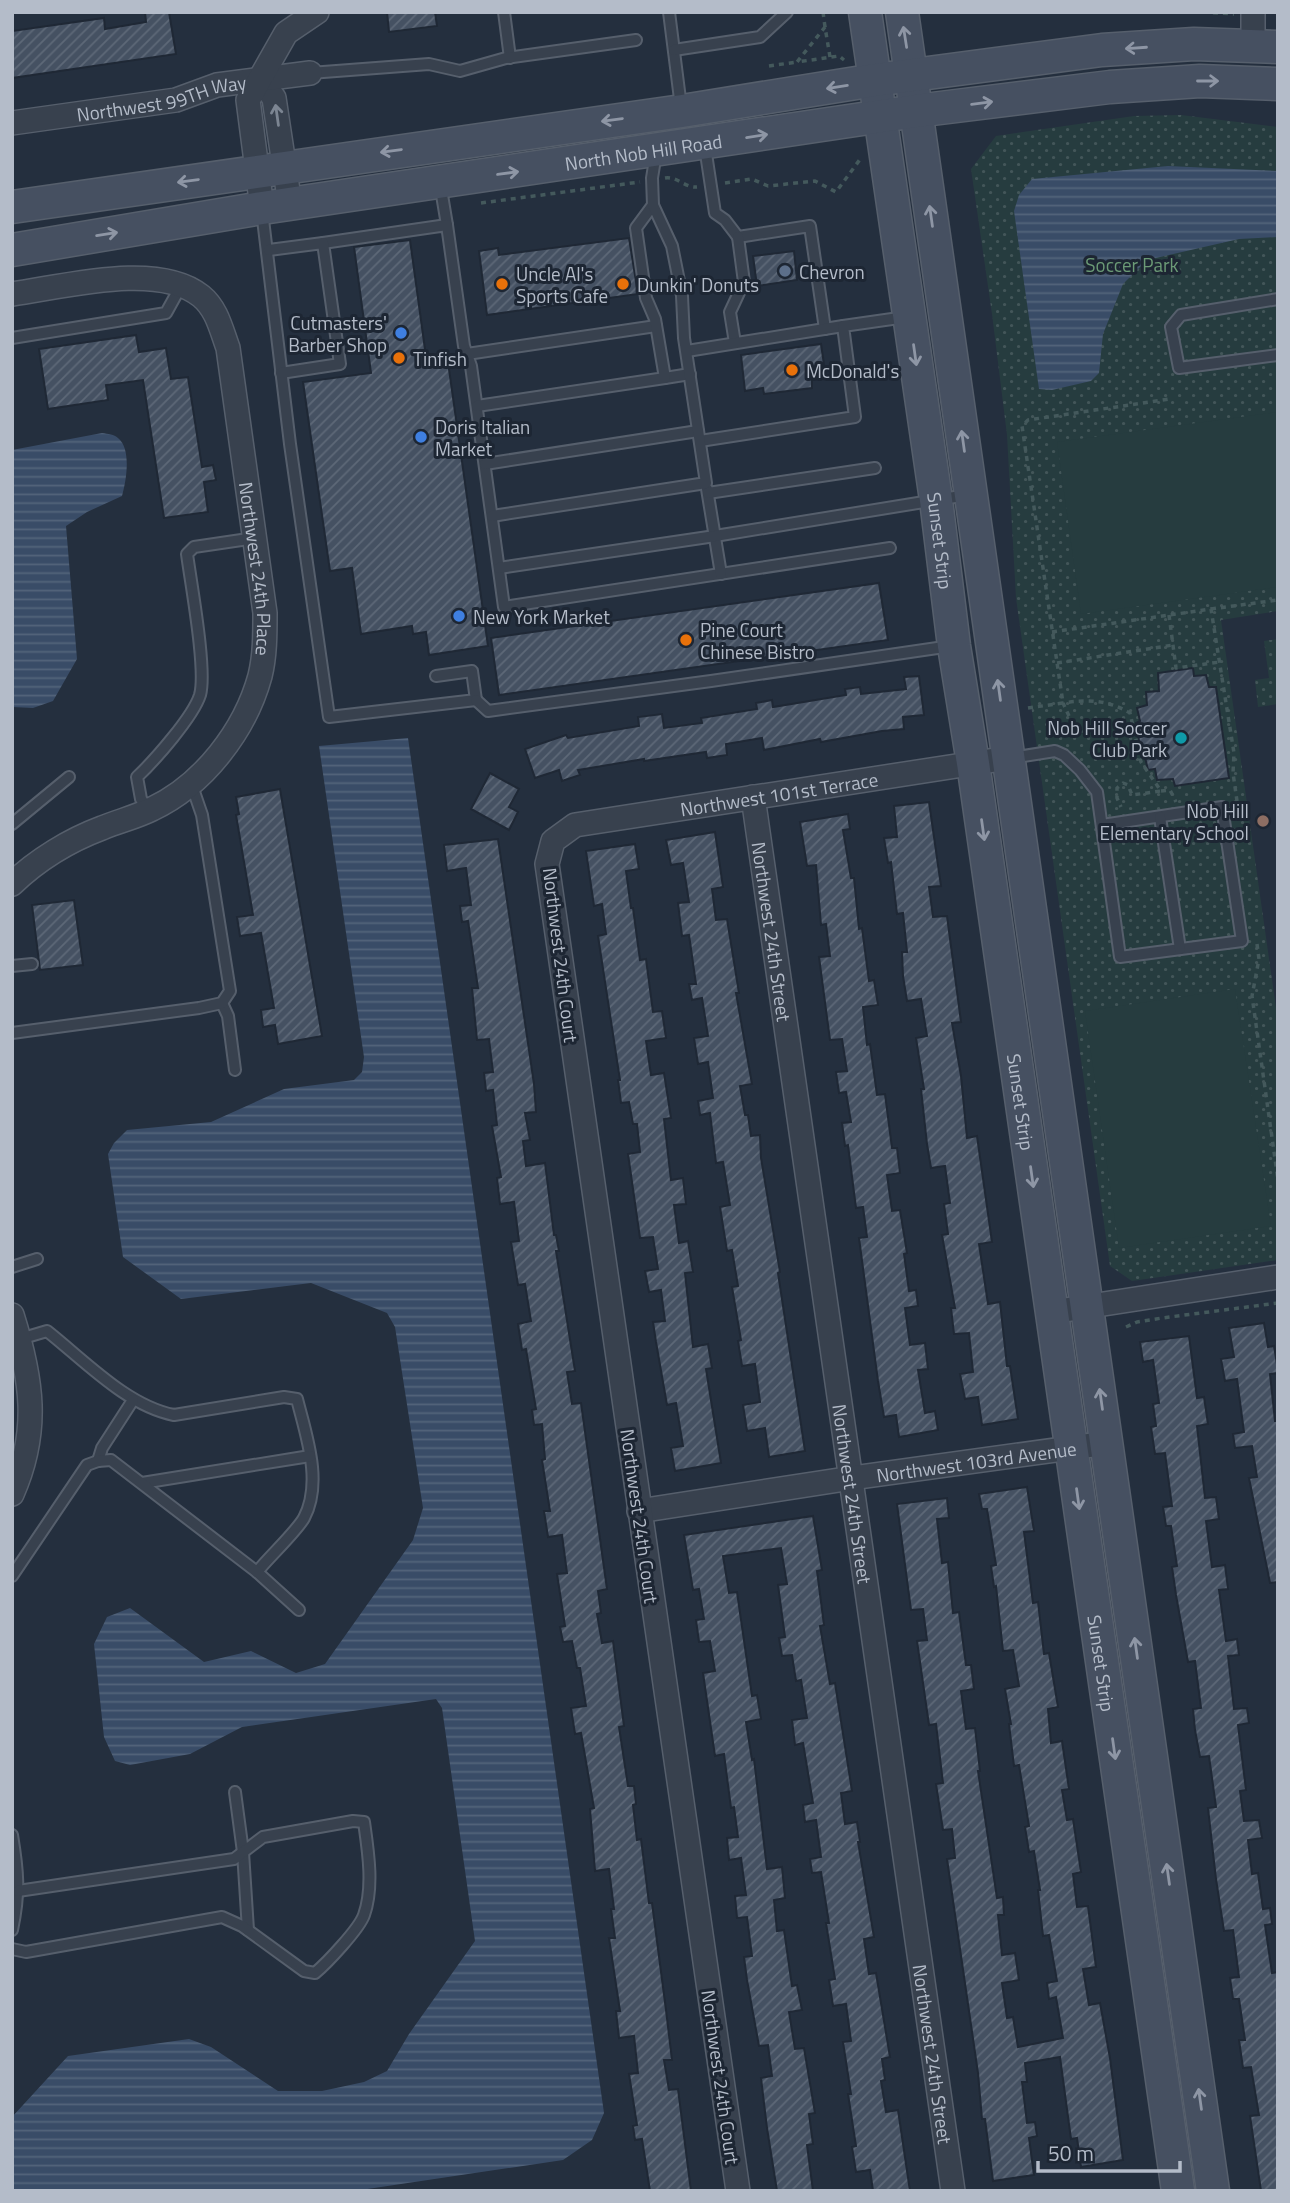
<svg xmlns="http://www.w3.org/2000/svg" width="1290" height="2203" viewBox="0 0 1290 2203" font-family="'Titillium Web',sans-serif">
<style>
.green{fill:url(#green-dots)}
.pitch{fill:#263c3f}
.water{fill:url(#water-rules)}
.building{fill:url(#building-hatch);stroke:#1f2835;stroke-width:2}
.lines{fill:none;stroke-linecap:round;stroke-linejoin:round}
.lane-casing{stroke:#565f6c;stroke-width:14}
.street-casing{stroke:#565f6c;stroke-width:26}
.secondary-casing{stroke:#565f6c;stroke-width:35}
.path{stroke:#44595c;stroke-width:3.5;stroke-dasharray:5 5;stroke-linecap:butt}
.lane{stroke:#38414e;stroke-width:10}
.street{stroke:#38414e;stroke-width:23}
.secondary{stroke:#465061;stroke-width:32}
.oneway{stroke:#8e96a5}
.oneway2{stroke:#7c8592}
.service-dot{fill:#5c6f8a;stroke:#1d2633;stroke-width:2.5}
.food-dot{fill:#e8710a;stroke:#1d2633;stroke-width:2.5}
.shop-dot{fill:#3f7fe0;stroke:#1d2633;stroke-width:2.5}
.culture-dot{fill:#0f9aa8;stroke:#1d2633;stroke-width:2.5}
.education-dot{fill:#8d6e63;stroke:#1d2633;stroke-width:2.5}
.labels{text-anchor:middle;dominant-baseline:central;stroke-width:6;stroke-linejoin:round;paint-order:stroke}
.street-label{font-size:19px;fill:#b4bcc9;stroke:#1d2633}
.park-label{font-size:19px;fill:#6b9a76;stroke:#1d2633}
.poi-label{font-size:19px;fill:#b4bcc9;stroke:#1d2633;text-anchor:start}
</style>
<defs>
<pattern id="green-dots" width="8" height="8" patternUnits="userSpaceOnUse" patternTransform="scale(1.75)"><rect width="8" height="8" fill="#263c3f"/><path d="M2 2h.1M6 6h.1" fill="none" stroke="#435659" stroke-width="1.8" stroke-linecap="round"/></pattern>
<pattern id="water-rules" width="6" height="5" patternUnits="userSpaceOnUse" patternTransform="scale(1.75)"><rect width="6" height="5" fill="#394c67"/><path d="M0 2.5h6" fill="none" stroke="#53647b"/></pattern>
<pattern id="building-hatch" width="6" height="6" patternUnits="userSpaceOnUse" patternTransform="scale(1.75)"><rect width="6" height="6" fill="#455162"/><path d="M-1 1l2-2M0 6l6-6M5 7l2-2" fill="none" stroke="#5d6877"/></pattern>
</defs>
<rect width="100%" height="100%" fill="#242f3e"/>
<g class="green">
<polygon points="1181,115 1278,127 1278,611 1221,620 1278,1022 1278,1260 1132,1281 1110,1266 1016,598 1007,435 992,314 971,169 996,136 1134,116"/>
<polygon points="1278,639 1278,704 1258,707 1255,680 1269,678 1264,641"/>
</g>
<g class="pitch">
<polygon points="1278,412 1278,587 1081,614 1057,442"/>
<polygon points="1235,989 1271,1226 1119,1248 1085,1011"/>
</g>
<g class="water">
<polygon points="1168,166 1278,171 1278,237 1239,239 1147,260 1123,284 1103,334 1099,373 1091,381 1052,390 1039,389 1014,211 1019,195 1032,179"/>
<path d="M102 433C108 434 114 434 118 438 132 449 126 482 122 496L87 512 66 526 77 659 53 701 33 708 12 707V450Z"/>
<polygon points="408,738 604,2113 592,2140 563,2160 354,2191 12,2191 12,2117 68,2056 189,2039 211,2047 278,2091 322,2091 364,2082 387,2071 409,2034 475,1941 442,1708 436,1699 242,1727 190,1754 130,1765 115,1761 104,1737 94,1644 107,1617 130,1608 204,1662 251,1651 296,1673 325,1664 413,1540 423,1508 395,1327 387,1313 311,1283 181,1299 123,1257 108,1154 114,1143 127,1130 211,1122 284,1089 354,1080 362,1072 364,1057 319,746"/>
</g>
<g class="building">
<polygon points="145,12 169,12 176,54 12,78 12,31 104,18 105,29 146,22"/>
<polygon points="387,12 435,12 437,26 389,32"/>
<polygon points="629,238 638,294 487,315 479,251 498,248 499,255"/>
<polygon points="410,240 427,364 448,362 488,646 429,655 426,632 413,634 412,626 361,634 352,568 330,571 303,382 371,373 354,247"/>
<polygon points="794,251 797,280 757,286 753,256"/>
<polygon points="136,335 139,352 166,348 171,379 188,377 202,467 213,465 216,480 204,482 208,512 164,518 143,380 106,385 108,400 48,409 39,349"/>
<polygon points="821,344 826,378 812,380 812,388 764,394 763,388 745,391 741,355"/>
<polygon points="879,583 888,640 499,695 491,638"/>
<polygon points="1193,668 1194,676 1206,675 1209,687 1216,687 1229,778 1175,786 1173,779 1157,780 1155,769 1148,770 1144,753 1141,753 1136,723 1140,721 1137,708 1147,705 1146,692 1159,691 1158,673"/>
<polygon points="919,676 924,715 903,717 904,729 882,731 821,742 820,739 764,750 762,738 726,744 727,755 707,758 706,752 644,761 644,759 578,770 580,775 562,781 559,770 535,778 525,749 566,735 568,738 639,726 638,717 662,714 664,728 702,723 701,718 757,709 756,703 772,700 773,707 846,695 845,689 860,687 861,694 906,689 904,677"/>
<polygon points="490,773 519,789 509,807 518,812 509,830 471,809"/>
<polygon points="280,789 322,1036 278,1044 275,1025 263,1027 261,1010 274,1008 261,933 240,936 237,917 253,915 236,815 239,814 236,797"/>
<polygon points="929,802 941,886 929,887 933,917 947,916 961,1022 952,1023 961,1076 967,1138 977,1136 992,1242 979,1244 988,1304 1000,1302 1007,1366 1010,1366 1018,1419 982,1425 978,1397 965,1399 960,1374 973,1372 969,1333 954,1334 951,1308 955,1308 942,1235 948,1234 944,1204 950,1203 945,1166 931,1168 927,1144 921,1089 924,1089 916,1038 927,1036 921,999 907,1001 903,976 902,952 907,952 903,913 897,914 891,862 888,863 884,838 897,837 894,806"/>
<polygon points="848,814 850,829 843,830 851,878 854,878 859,929 862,928 869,981 874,980 878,1005 863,1007 867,1045 870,1044 877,1095 885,1094 892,1148 897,1148 900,1173 887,1175 892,1211 900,1210 907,1253 904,1254 909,1291 916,1290 918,1306 905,1308 910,1345 925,1343 928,1369 918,1370 925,1413 935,1411 938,1430 899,1437 896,1415 884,1417 878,1381 859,1238 867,1237 863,1207 856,1208 848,1145 845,1146 842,1123 851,1122 846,1092 839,1093 836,1072 847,1071 842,1039 830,1040 819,957 830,956 826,924 821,925 816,865 807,866 800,822"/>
<polygon points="715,832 723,887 712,889 716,920 727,919 739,993 736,993 752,1084 740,1086 745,1115 748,1115 751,1136 760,1135 761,1158 780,1272 778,1273 805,1451 769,1457 765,1428 747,1431 743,1405 760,1402 755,1364 742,1366 738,1341 741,1340 732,1287 738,1286 732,1250 727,1251 720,1207 730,1205 723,1162 716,1163 710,1113 700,1115 698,1101 713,1098 708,1062 698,1064 694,1038 708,1036 702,998 692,1000 689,984 696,984 689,935 682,936 678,903 689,902 683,863 671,865 666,840"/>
<polygon points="498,839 534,1084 536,1112 525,1113 530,1140 523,1141 526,1166 545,1163 554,1235 556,1235 559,1251 556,1251 575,1371 567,1372 572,1404 581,1403 607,1589 598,1591 601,1613 597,1614 602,1643 613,1641 624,1726 619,1727 628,1786 634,1786 636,1804 633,1805 637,1840 641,1839 649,1903 652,1903 666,2010 672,2060 664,2060 669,2090 678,2089 691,2191 650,2191 642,2139 635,2140 633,2126 637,2125 629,2074 638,2073 634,2036 619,2038 616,2011 620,2011 609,1938 615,1938 611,1909 614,1909 609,1869 595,1871 590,1809 594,1808 581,1733 575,1734 571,1708 586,1706 580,1668 577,1668 572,1641 563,1642 560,1627 565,1626 557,1574 567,1573 562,1535 548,1537 544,1511 550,1511 542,1460 545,1459 542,1424 534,1425 532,1410 536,1409 526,1349 522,1350 518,1324 531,1321 525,1284 518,1285 511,1242 519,1241 514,1202 500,1204 497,1178 501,1177 492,1126 497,1125 493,1090 486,1091 484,1073 493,1072 489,1039 477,1040 472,988 478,988 468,921 462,922 460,906 471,905 466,868 447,871 444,845"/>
<polygon points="635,844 639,869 626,871 631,908 633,908 640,960 646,959 653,1012 662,1011 666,1038 646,1041 651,1075 664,1073 671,1118 664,1119 671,1180 683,1178 686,1204 674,1205 679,1243 688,1241 693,1272 685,1273 693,1347 708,1344 712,1368 706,1369 721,1463 675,1471 671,1448 683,1446 676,1403 667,1405 656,1342 653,1322 665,1321 661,1290 649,1292 645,1271 658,1269 653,1237 640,1238 628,1154 640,1152 637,1124 633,1124 629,1102 621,1103 618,1080 620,1080 598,936 606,934 602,904 594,906 586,851"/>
<polygon points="74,900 83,965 40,970 32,905"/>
<polygon points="1264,1323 1268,1347 1274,1346 1278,1370 1278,1373 1270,1374 1275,1421 1278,1421 1278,1582 1270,1583 1249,1478 1257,1477 1252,1446 1235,1448 1233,1434 1244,1432 1237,1379 1225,1381 1221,1359 1234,1357 1229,1328"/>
<polygon points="1189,1336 1197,1398 1204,1397 1208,1424 1197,1426 1205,1498 1216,1497 1219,1519 1206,1521 1212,1567 1225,1565 1228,1589 1219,1590 1226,1641 1237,1639 1239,1655 1228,1656 1234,1709 1247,1708 1249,1723 1238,1725 1246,1790 1240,1791 1244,1821 1259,1820 1262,1838 1248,1840 1252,1874 1258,1873 1263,1909 1270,1908 1272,1924 1265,1925 1272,1973 1278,1972 1278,2191 1261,2191 1250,2116 1259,2115 1251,2067 1243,2068 1239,2040 1245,2040 1239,1999 1233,1999 1230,1978 1239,1977 1233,1930 1224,1931 1216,1879 1208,1808 1216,1807 1209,1756 1200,1757 1195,1730 1193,1709 1201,1708 1195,1661 1188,1662 1176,1595 1172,1567 1177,1566 1171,1526 1166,1526 1163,1507 1172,1506 1165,1453 1155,1454 1151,1427 1156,1426 1153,1404 1159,1403 1153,1360 1143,1362 1140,1342"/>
<polygon points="1027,1487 1034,1531 1024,1532 1033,1603 1038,1602 1044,1654 1049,1653 1058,1707 1048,1709 1051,1743 1062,1741 1069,1789 1062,1790 1067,1820 1073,1819 1081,1872 1073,1874 1077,1907 1088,1906 1096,1967 1083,1969 1089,2005 1100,2003 1110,2058 1123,2160 1081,2167 1077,2138 1071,2139 1060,2057 1025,2063 1027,2082 1022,2082 1027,2123 1035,2122 1037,2136 1029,2138 1034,2175 993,2181 985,2119 982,2119 978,2073 947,1859 955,1858 952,1829 943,1830 936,1784 943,1783 936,1724 929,1725 917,1641 927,1640 923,1609 911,1610 897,1504 947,1498 949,1518 937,1519 942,1563 948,1562 953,1613 959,1612 966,1665 971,1665 974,1689 961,1691 966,1729 975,1728 980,1771 978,1771 997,1898 1003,1897 1004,1915 998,1915 1002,1955 1015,1953 1019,1980 1002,1983 1007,2018 1013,2017 1018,2047 1063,2038 1056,1997 1049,1999 1047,1983 1057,1981 1049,1935 1043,1936 1038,1890 1040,1890 1034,1851 1029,1852 1025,1827 1029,1826 1019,1765 1014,1766 1009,1724 1011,1724 1005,1689 1019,1686 1013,1650 1003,1651 996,1586 994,1587 991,1566 996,1565 987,1509 982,1509 979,1494"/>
<polygon points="813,1516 822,1570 817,1571 824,1625 820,1626 830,1684 835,1683 852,1791 841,1793 845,1824 857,1822 860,1842 858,1842 874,1937 864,1939 869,1974 876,1973 890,2057 882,2059 885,2080 881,2081 886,2112 898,2110 910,2191 873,2191 870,2170 856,2172 852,2147 856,2146 848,2094 851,2094 843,2042 851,2041 846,2004 833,2006 829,1980 835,1979 826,1923 829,1923 821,1872 812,1873 810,1859 821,1857 816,1820 805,1822 803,1805 813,1803 803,1743 795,1745 792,1720 807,1718 801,1680 796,1681 792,1655 782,1656 779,1638 785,1637 778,1585 787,1584 781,1548 723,1556 729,1593 737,1592 752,1696 757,1695 761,1719 746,1722 752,1760 754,1759 767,1869 782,1867 785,1898 774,1900 777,1931 784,1930 792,1986 797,1985 802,2010 789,2012 795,2049 804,2048 815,2113 809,2114 813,2144 807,2145 813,2191 777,2191 767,2128 761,2078 772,2076 768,2045 759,2046 747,1980 744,1957 752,1956 747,1917 737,1918 735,1896 746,1895 741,1858 729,1860 727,1838 738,1837 734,1807 731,1808 724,1754 715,1756 703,1673 715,1671 710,1641 699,1642 696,1620 704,1619 699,1589 693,1590 684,1535"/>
</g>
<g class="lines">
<g class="lane-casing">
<g id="lane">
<polyline points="504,12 510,58"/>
<polyline points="669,12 681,107"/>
<polyline points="674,50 760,37 787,12"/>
<polyline points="310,73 429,64 460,71 506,58 636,40"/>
<polyline points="705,147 715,213 725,220 738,237 810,226 825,329"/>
<polyline points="440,183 447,225"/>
<polyline points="262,211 290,444 329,717 476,700 472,671 436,676"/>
<polyline points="323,243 447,225 464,346 471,366 504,607 890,548"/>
<polyline points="269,250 323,243 340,364 281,373"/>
<polyline points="1278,299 1181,315 1171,327 1179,368 1278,355"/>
<polyline points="12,338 166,313 182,284"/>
<polyline points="735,343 730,312 744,282 738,237"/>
<polyline points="687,351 843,326"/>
<polyline points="467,354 656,326"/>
<polyline points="665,378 690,374"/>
<polyline points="477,406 665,378 655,319 646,298 636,228 653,205"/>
<polyline points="700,441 855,417 843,326 906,317"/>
<polyline points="485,464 698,431"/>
<polyline points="707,489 721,574"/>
<polyline points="708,493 875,468"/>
<polyline points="492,516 706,483 684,338 682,296 672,246 653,205 652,178 656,153"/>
<polyline points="499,568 715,536 967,495"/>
<polyline points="476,700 488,711 711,681 951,646"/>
<polyline points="1011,758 1055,751 1064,755 1080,770 1097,792 1120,957 1242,941 1222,807 1102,825"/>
<path d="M149 811 141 799 137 777C154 761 193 717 200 695 207 670 191 584 187 554L194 547 255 538"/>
<polyline points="1160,817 1180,949"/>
<polyline points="12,824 69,777"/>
<polyline points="12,966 32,964"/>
<polyline points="222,1003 228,1016 235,1070"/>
<polyline points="12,1033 199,1008 222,1003 230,991 202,815 191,783"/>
<polyline points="12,1267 37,1259"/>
<path d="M20 1339 47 1331C85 1361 127 1406 174 1415L284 1397 297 1399C306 1435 323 1482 304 1518 296 1532 268 1558 257 1572"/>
<polyline points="98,1461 102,1448 133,1400"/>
<polyline points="142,1483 310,1456"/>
<polyline points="12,1576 87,1465 98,1461 111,1460 257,1572 299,1610"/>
<polyline points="235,1792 243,1852 248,1930"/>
<path d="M12 1835C18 1871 20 1893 12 1930"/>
<path d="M12 1949 26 1952 222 1917 242 1926 304 1971 315 1973C327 1963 359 1929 364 1915 374 1887 368 1850 364 1822L353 1821 263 1837 234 1859 18 1891"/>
</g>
</g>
<g class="street-casing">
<g id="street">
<polyline points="1253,45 1253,12"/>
<polyline points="260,79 274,98 290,204"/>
<path id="s1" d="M12 123 176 100 217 85 310 73"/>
<polyline points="262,208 248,100 286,33 317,12"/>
<path id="s2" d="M12 294C63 287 158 261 201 296 217 309 221 329 228 348L265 613C265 634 265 656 260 676 245 731 203 785 152 809 136 817 119 821 102 828 70 840 37 860 12 884"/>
<path id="s3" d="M753 797 953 2191"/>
<polyline points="1052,1312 1278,1277"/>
<path d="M12 1315C32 1379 40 1431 12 1494"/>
<path id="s4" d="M639 1511 852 1478 1107 1443"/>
<path id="s5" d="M738 2191 547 864 553 841 575 825 1008 758"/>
</g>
</g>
<g class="secondary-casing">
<g id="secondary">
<path id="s6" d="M865 12 936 500 954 646 973 763 1178 2191"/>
<polyline points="902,12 1213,2191"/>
<polyline points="12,207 682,111 875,80 1102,50 1194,44 1278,47"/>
<path id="s7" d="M12 250 262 208 916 111 1110 87 1200 81 1278 84"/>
</g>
</g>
<g class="path">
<polyline points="823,12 825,27"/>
<polyline points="1203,12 1234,14"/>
<polyline points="830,57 825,27 797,62 839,56 844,60"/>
<polyline points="769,66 797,62"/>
<path d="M665 178C677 176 685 188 697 187"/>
<polyline points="725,183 752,179 768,186 815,181 836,192 861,158"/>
<polyline points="481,203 640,182"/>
<polyline points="1211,609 1278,600"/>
<polyline points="1169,615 1176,668 1220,662"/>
<polyline points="1052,632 1211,609 1234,753 1233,773 1237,801"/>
<polyline points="1057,663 1173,645"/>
<polyline points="1028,708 1063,703 1022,426 1028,420 1170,399"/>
<path d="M1069 716 1063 703C1088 699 1108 700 1130 713L1141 762 1161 791 1132 795 1128 785 1123 783 1117 788V798L1121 807"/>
<polyline points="1161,791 1170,790 1176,802"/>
<polyline points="1257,944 1259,959 1252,996 1278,1180"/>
<polyline points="1126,1327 1137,1322 1162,1318 1278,1303"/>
</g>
<use href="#lane" class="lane"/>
<use href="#street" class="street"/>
<use href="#secondary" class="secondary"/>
</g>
<defs><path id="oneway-shaft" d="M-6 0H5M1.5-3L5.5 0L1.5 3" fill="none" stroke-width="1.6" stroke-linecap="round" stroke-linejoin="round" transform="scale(1.75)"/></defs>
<g class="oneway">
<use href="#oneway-shaft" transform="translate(905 37) rotate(-99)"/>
<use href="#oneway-shaft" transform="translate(1136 48) rotate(176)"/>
<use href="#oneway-shaft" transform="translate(1208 81)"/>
<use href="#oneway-shaft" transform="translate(837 87) rotate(171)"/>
<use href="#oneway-shaft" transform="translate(982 103) rotate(-7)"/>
<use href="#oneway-shaft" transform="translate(612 120) rotate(172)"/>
<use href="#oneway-shaft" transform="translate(757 136) rotate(-9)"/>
<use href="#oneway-shaft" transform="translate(391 151) rotate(172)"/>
<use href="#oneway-shaft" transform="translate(508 173) rotate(-8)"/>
<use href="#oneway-shaft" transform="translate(188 181) rotate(172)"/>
<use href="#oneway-shaft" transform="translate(931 216) rotate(-98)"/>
<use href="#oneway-shaft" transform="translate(107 234) rotate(-9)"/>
<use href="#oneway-shaft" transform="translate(915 355) rotate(82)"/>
<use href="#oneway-shaft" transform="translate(963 441) rotate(-98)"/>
<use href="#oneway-shaft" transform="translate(999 690) rotate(-98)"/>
<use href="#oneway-shaft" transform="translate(983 830) rotate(82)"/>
<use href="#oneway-shaft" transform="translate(1032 1177) rotate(82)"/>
<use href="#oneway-shaft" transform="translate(1101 1399) rotate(-98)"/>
<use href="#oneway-shaft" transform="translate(1078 1499) rotate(82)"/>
<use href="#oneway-shaft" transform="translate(1136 1648) rotate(-98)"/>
<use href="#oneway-shaft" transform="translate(1114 1749) rotate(82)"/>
<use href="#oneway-shaft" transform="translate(1168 1874) rotate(-98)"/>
<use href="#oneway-shaft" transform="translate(1200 2099) rotate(-98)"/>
</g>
<use class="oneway2" href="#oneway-shaft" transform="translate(277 115) rotate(-98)"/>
<circle class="service-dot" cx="785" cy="271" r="7"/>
<g class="food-dot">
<circle cx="502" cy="284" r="7"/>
<circle cx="623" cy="284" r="7"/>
<circle cx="399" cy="358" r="7"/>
<circle cx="792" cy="370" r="7"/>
<circle cx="686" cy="640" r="7"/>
</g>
<g class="shop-dot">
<circle cx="401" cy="333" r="7"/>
<circle cx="421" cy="437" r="7"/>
<circle cx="459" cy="616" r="7"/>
</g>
<circle class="culture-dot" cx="1181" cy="738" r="7"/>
<circle class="education-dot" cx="1263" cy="821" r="7"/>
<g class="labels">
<g class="street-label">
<text stroke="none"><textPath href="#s1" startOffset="152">Northwest 99TH Way</textPath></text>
<text stroke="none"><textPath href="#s7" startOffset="639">North Nob Hill Road</textPath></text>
<text stroke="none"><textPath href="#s6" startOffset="534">Sunset Strip</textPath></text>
<text stroke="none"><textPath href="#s2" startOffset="476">Northwest 24th Place</textPath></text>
<text stroke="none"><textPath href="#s5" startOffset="1598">Northwest 101st Terrace</textPath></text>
<text stroke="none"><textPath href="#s3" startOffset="136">Northwest 24th Street</textPath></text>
<text transform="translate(561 955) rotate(83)">Northwest 24th Court</text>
<text stroke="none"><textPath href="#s6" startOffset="1101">Sunset Strip</textPath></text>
<text stroke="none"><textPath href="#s4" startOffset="341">Northwest 103rd Avenue</textPath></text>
<text stroke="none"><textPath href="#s3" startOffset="704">Northwest 24th Street</textPath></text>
<text transform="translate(640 1516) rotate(82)">Northwest 24th Court</text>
<text stroke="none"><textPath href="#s6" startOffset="1668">Sunset Strip</textPath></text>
<text stroke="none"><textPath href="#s3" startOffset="1270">Northwest 24th Street</textPath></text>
<text transform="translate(721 2077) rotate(82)">Northwest 24th Court</text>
</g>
<g class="park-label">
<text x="1132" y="264">Soccer Park</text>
</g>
<g class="poi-label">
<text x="799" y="271">Chevron</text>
<text x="516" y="273">Uncle Al's<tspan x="516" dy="22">Sports Cafe</tspan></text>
<text x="637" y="284">Dunkin' Donuts</text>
<text x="387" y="322" text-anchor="end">Cutmasters'<tspan x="387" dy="22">Barber Shop</tspan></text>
<text x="413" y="358">Tinfish</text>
<text x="806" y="370">McDonald's</text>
<text x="435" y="426">Doris Italian<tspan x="435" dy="22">Market</tspan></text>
<text x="473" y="616">New York Market</text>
<text x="700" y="629">Pine Court<tspan x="700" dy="22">Chinese Bistro</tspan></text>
<text x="1167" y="727" text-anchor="end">Nob Hill Soccer<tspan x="1167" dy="22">Club Park</tspan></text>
<text x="1249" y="810" text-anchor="end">Nob Hill<tspan x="1249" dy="22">Elementary School</tspan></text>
</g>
</g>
<rect width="1290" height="2203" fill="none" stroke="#b4bcc9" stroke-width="28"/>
<path d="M1038 2161v10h142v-10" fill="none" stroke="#b4bcc9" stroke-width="3.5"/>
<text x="1048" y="2161" font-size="21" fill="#b4bcc9" stroke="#1d2633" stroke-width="5" paint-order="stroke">50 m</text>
</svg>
